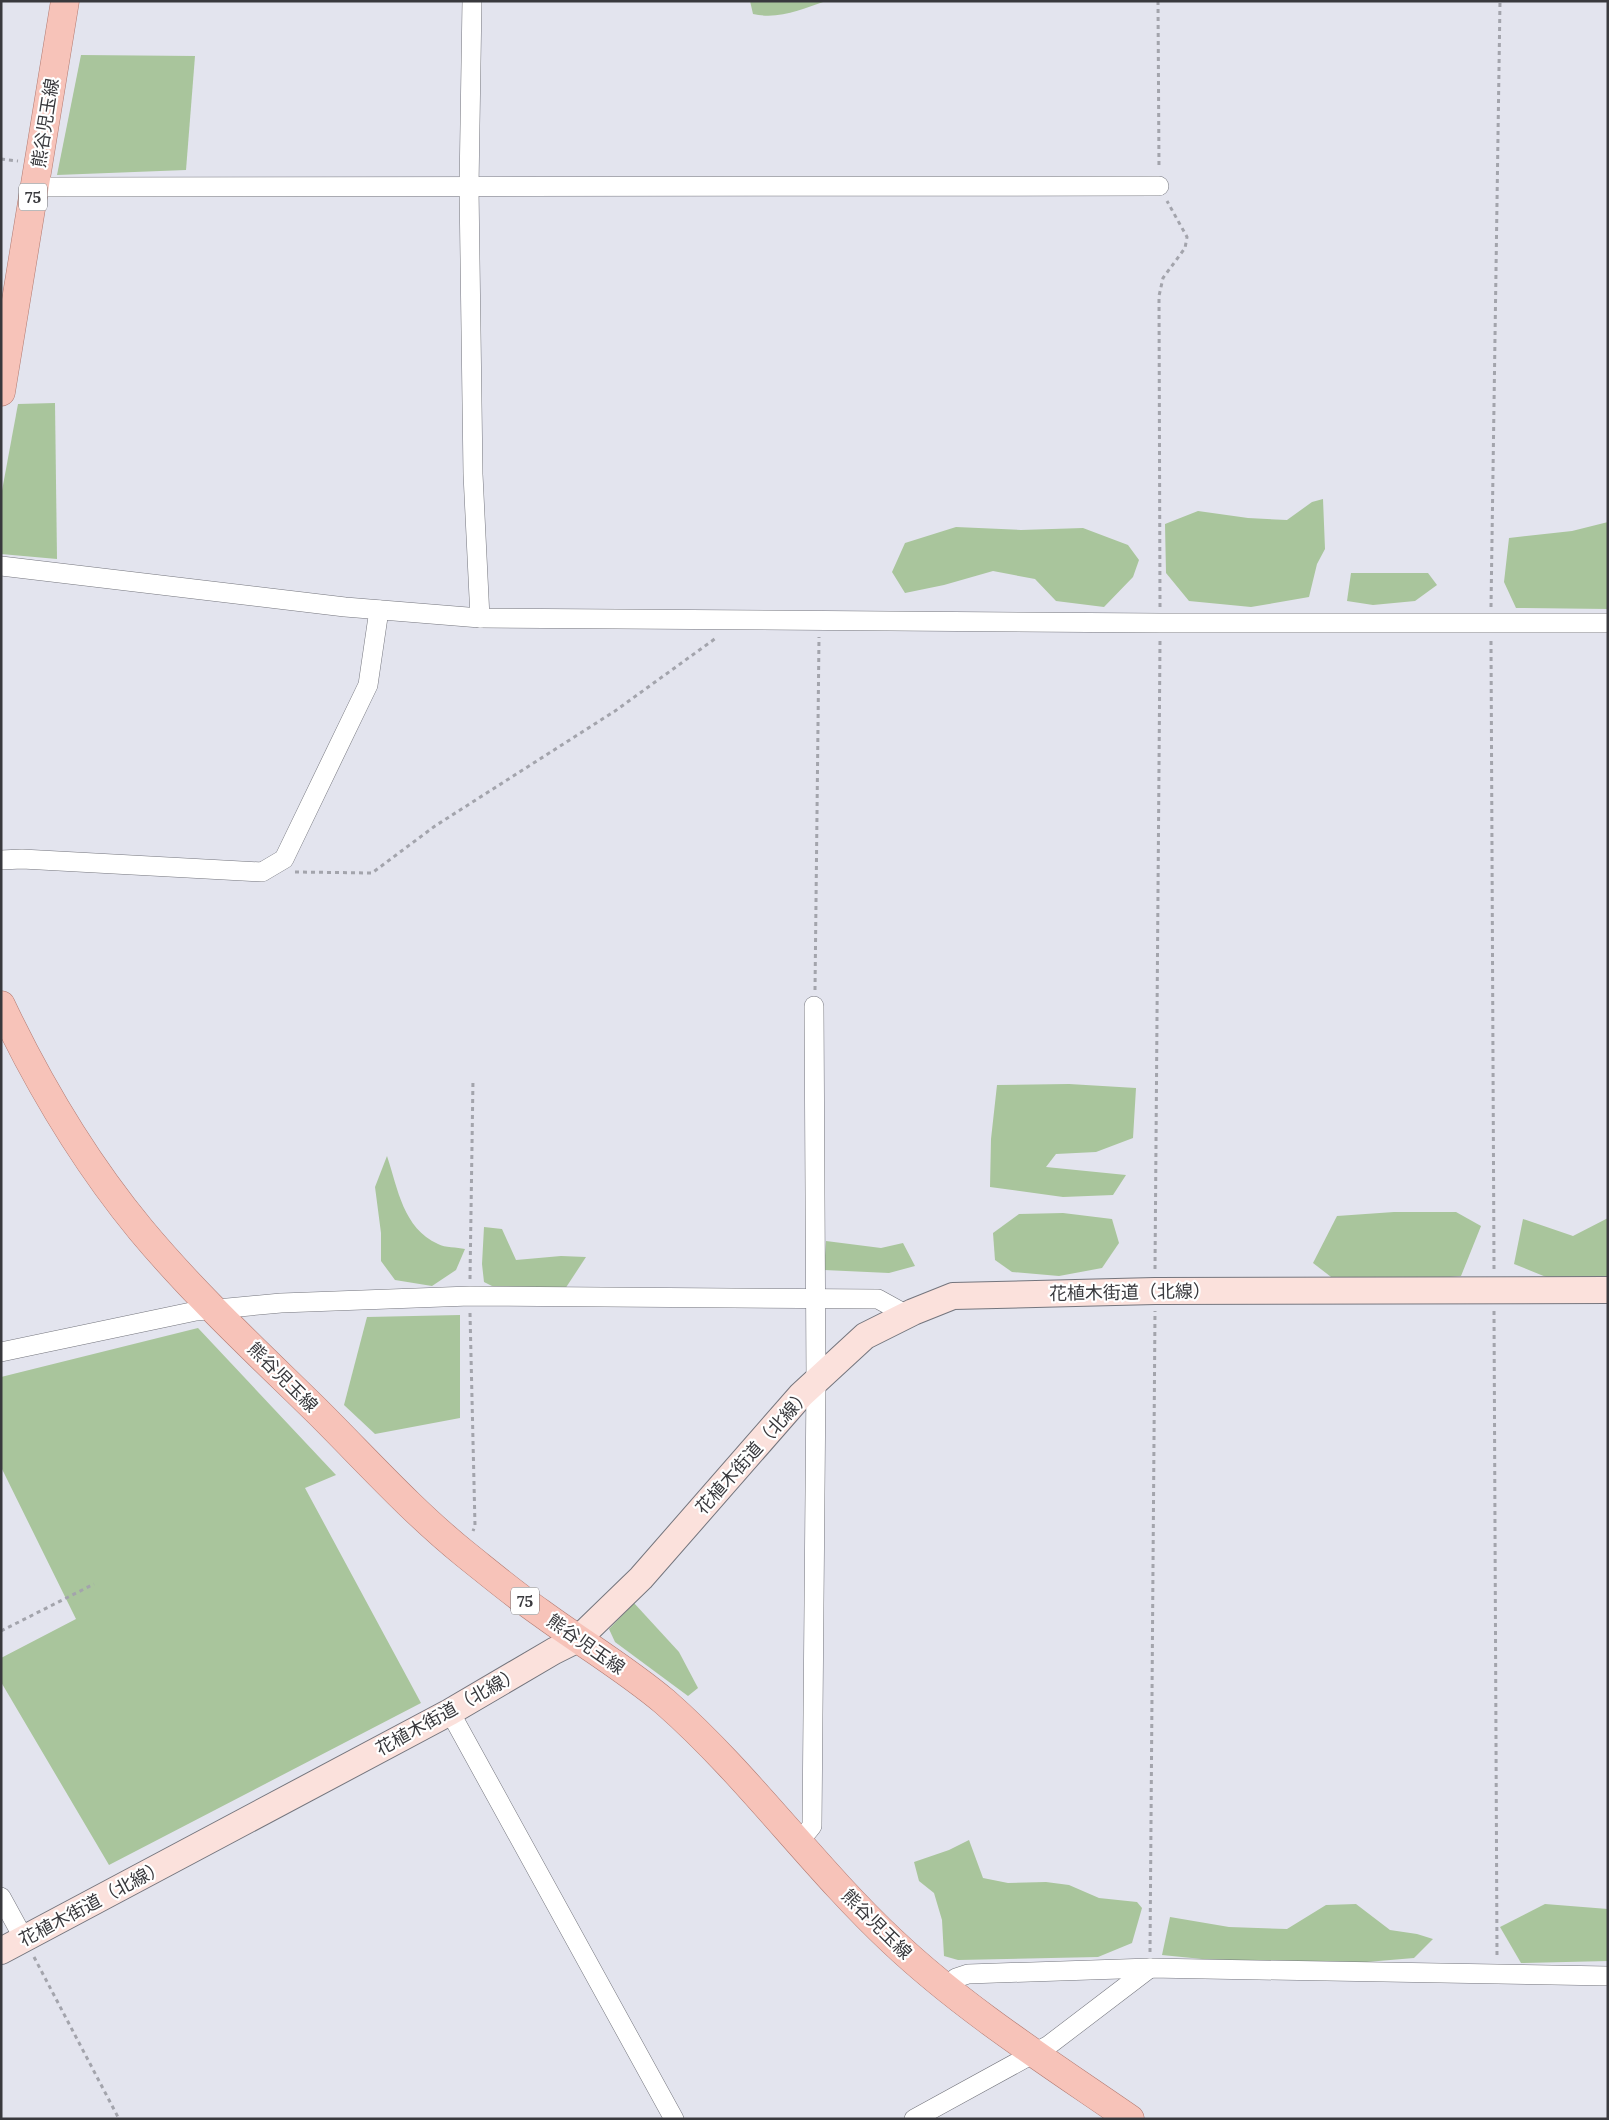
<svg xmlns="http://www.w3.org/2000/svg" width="1609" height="2120" viewBox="0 0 1609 2120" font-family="Lora,'Noto Sans JP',serif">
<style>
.green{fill:#a9c59c}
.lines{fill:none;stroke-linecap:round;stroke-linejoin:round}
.street-casing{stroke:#74757d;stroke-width:20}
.secondary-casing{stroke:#74757d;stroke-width:28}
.primary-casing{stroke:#b17970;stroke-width:29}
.path{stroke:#a3a4ac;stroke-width:3;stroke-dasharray:4 4;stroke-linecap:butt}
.street{stroke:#fff;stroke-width:19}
.secondary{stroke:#fbe1dc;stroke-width:26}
.primary{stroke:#f7c3b9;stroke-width:28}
.labels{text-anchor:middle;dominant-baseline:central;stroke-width:4.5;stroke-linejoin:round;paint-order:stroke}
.shield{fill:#fff;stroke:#747477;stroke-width:1}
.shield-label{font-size:16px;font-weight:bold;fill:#39393d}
.street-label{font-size:18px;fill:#39393d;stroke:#fff}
</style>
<rect width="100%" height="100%" fill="#e3e4ee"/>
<g class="green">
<path d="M750 1H826C802 9 779 20 753 14Z"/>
<polygon points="81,55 195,56 186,170 57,175"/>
<polygon points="55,403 57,559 1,554 1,496 18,404"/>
<polygon points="1323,499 1325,549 1317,564 1309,597 1251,607 1189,601 1166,573 1165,524 1198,511 1248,518 1287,520 1312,502"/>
<polygon points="1608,522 1608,609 1516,608 1504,582 1509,538 1572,531"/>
<polygon points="956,527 1021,530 1083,528 1128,545 1139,560 1133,577 1104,607 1056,601 1035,579 993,571 944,585 905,593 892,572 905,543"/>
<polygon points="1351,573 1428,573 1437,585 1415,601 1373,605 1347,601"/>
<polygon points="1069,1084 1136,1088 1133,1138 1096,1152 1056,1154 1046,1167 1126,1175 1113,1195 1063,1197 990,1187 991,1139 997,1085"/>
<path d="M387 1156C398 1189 403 1228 438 1244 445 1248 457 1247 465 1249L456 1270 432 1286 395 1280 381 1261V1233L375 1187Z"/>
<polygon points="1394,1212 1456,1212 1481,1226 1461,1276 1405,1281 1335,1280 1313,1263 1337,1216"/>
<polygon points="1063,1213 1112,1219 1119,1243 1102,1268 1059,1276 1012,1272 995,1260 993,1233 1019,1214"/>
<polygon points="1608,1218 1608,1279 1551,1279 1514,1264 1523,1219 1573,1236"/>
<polygon points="484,1227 502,1229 516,1260 561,1256 586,1257 565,1289 498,1289 484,1282 482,1264"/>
<polygon points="826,1241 881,1248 903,1243 915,1266 889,1273 824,1270"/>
<polygon points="460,1315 460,1418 375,1434 344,1405 367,1317"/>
<polygon points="198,1328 336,1475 305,1488 421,1703 109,1865 1,1682 1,1658 76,1619 1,1467 1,1377"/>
<polygon points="634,1603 679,1652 698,1688 688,1696 615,1642 609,1629"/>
<polygon points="969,1840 983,1878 1008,1883 1046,1882 1069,1885 1099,1898 1137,1902 1142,1908 1132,1943 1098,1957 958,1960 944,1956 942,1920 934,1893 919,1881 914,1862 949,1850"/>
<polygon points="1356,1904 1390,1930 1417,1934 1433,1939 1414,1958 1331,1965 1252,1964 1162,1955 1170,1917 1229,1927 1287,1929 1326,1905"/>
<polygon points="1545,1904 1608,1909 1608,1961 1521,1963 1500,1927"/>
</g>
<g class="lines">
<g class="street-casing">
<g id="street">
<polyline points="472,1 469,187 473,474 480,618"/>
<polyline points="35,187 1159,186"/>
<polyline points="1,566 345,607 480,618 1160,623 1608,623"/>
<polyline points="1,860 22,859 262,872 284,859 368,685 379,610"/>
<polyline points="1,1352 196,1311 281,1303 470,1296 878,1299 907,1315"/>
<polyline points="450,1712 674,2119"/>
<polyline points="799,1842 812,1826 816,1382 814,1006"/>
<polyline points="1,1897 24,1939"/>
<polyline points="945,1987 956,1978 968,1974 1150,1968 1608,1976"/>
<polyline points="914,2119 1049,2045 1150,1968"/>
</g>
</g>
<g class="secondary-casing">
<polyline id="secondary" points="1,1951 450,1712 554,1651 578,1639 641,1578 801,1395 865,1336 913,1312 953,1296 1155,1291 1608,1290"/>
</g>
<g class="primary-casing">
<g id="primary">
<polyline points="1,392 65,1"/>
<path d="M1 1005C39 1085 84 1161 141 1230 196 1296 259 1354 320 1414 367 1461 413 1512 465 1554 490 1574 515 1595 541 1613 582 1643 626 1669 665 1702 748 1775 812 1866 892 1941 964 2009 1049 2063 1130 2119"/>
</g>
</g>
<g class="path">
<polyline points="1158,1 1159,169"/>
<polyline points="1,159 18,161"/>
<polyline points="1160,607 1159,296 1163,278 1185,248 1187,237 1167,201"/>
<polyline points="1491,607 1500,1"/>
<polyline points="1491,641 1494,1269"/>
<polyline points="295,872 372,873 435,826 615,711 716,638"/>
<polyline points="815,990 819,637"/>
<polyline points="1155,1269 1160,641"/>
<polyline points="470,1279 473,1079"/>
<polyline points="1494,1311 1497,1957"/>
<polyline points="470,1313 475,1526 473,1531"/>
<polyline points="1,1631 94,1584"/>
<polyline points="1150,1952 1155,1311"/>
<polyline points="34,1957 119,2119"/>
</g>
<use href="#street" class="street"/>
<use href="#secondary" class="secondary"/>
<use href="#primary" class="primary"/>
</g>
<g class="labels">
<g class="shield">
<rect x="19" y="183.5" width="28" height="27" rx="4"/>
<rect x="511" y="1587.5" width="28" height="27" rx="4"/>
</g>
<g class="shield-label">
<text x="33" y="197">75</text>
<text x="525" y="1601">75</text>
</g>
<g class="street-label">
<text transform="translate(45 123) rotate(-81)">熊谷児玉線</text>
<text transform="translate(1130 1292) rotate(-1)">花植木街道（北線）</text>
<text transform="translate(283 1377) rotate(45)">熊谷児玉線</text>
<text transform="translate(753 1451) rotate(-48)">花植木街道（北線）</text>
<text transform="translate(586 1644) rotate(35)">熊谷児玉線</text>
<text transform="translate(448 1711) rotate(-29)">花植木街道（北線）</text>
<text transform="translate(92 1903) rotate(-28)">花植木街道（北線）</text>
<text transform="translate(877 1924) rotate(45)">熊谷児玉線</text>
</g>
</g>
<rect width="1609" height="2120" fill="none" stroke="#39393d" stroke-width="5"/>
</svg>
